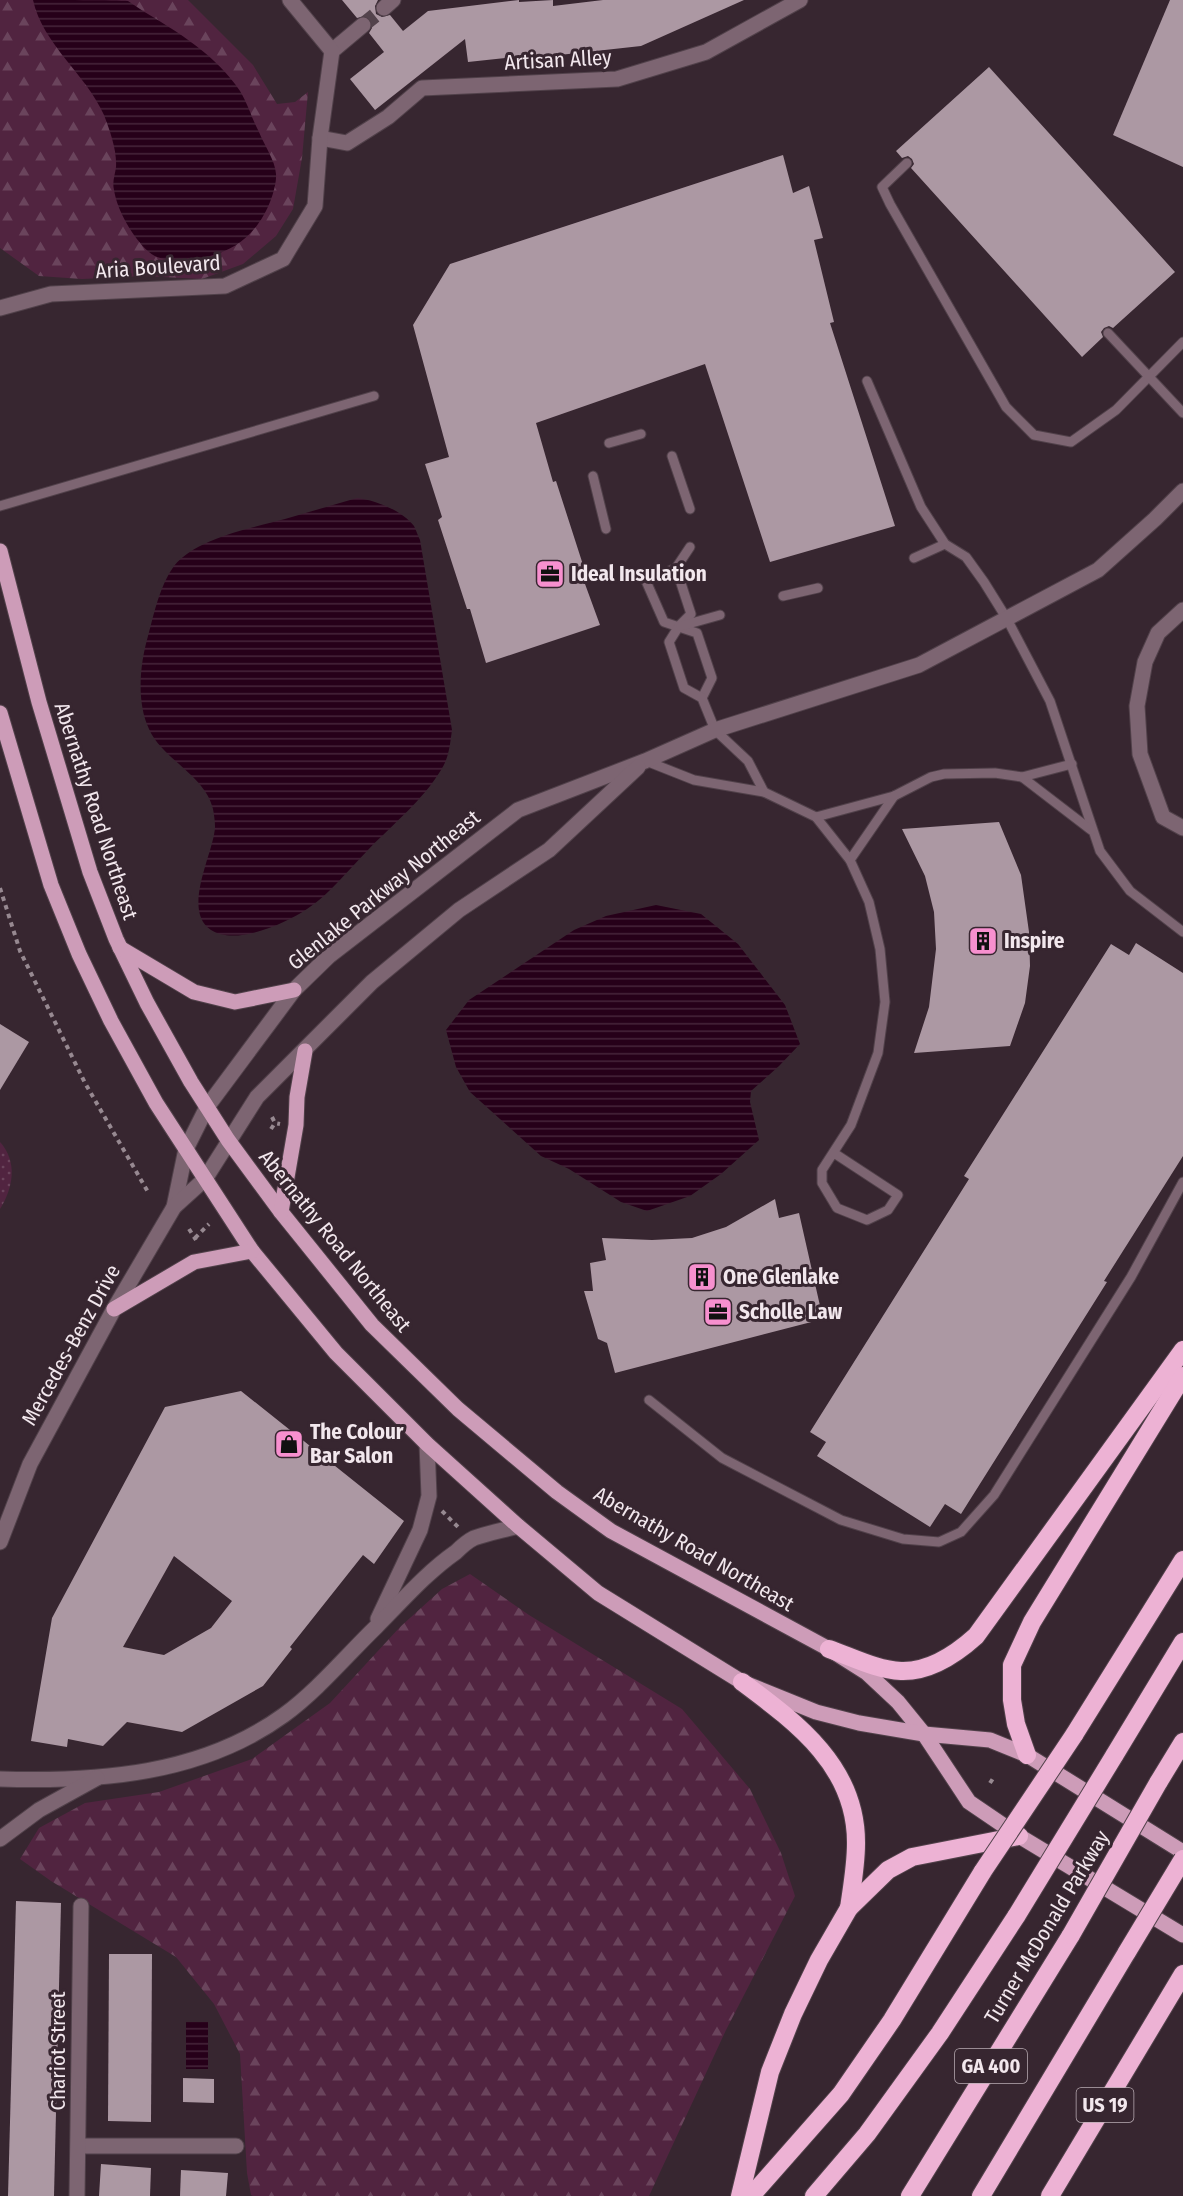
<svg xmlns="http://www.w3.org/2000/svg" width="1183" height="2196" viewBox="0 0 1183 2196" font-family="'Fira Sans Condensed',sans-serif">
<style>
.grass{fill:url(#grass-dots)}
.forest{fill:url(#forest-firs)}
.water{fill:url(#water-rules)}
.building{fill:#ac98a3;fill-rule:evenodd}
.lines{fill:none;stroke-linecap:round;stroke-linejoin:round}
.minor-tunnel{stroke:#53434c;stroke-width:15;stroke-dasharray:15 8;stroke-linecap:butt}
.service-casing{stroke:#51414a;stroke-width:11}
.minor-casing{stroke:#51414a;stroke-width:17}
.tertiary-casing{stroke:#51414a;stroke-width:17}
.primary-casing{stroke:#51414a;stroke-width:17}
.motorway-casing{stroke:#51414a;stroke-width:20}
.path{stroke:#978991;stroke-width:4;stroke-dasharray:4.5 4.5;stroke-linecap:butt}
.service{stroke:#7d6572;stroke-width:9}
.minor{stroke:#7d6572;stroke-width:15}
.tertiary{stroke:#7d6572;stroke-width:15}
.primary{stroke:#cd9cb8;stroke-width:15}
.motorway{stroke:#edb2d4;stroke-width:18}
.motorway-bridge-casing{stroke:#51414a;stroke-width:20;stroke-linecap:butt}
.motorway-bridge{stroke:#edb2d4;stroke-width:18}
.labels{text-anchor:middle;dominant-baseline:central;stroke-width:6;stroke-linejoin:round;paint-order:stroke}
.shield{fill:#372630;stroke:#baadb4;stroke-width:1.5}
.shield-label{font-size:20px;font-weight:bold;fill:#f2e7ed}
.street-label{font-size:21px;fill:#f2e7ed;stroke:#372630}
.poi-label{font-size:21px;font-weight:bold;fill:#f2e7ed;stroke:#372630;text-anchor:start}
</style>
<defs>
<pattern id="grass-dots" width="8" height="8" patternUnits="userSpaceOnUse" patternTransform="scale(1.5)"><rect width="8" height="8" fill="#512440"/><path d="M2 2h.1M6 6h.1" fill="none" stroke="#6a445c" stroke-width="1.8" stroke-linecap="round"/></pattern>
<pattern id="forest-firs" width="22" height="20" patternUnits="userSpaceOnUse" patternTransform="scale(1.5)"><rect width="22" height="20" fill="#512440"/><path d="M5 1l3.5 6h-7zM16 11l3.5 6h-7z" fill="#6a445c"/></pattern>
<pattern id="water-rules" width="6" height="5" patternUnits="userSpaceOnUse" patternTransform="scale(1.5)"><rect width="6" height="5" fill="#260019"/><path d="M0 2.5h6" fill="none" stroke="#46253b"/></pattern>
</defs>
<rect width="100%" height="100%" fill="#372630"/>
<path class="grass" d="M0 1142C18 1162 13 1188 0 1209Z"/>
<g class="forest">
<polygon points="0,0 188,0 253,65 277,104 295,102 308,92 302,158 293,209 276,236 243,264 202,279 143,276 82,279 39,276 0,248"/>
<polygon points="470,1574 529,1615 682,1709 750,1789 781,1853 795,1896 726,2030 649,2196 253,2196 251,2195 247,2173 240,2054 214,2004 176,1957 51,1881 20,1859 39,1828 85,1803 159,1792 252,1759 330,1703 400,1627 442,1589"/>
</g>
<g class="water">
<path d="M33 0C49 0 118 0 128 1 133 4 138 8 143 11 178 32 217 56 240 91 248 104 252 119 259 132 264 145 275 160 276 174 277 188 267 213 258 224 244 244 221 256 197 258 182 259 161 263 149 252 133 238 117 210 114 190 112 182 115 175 116 167 117 150 110 131 104 115 86 74 43 45 33 0Z"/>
<path d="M357 498C375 500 403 511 414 526 416 530 418 536 420 540L452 730C450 744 449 758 441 770 423 800 392 825 368 850 349 869 330 894 307 909 285 924 235 946 211 930 181 910 214 853 215 827 215 822 214 814 213 809 205 775 162 759 149 729 136 701 140 664 148 636 154 613 160 585 174 566 196 538 252 528 285 519 309 512 333 505 357 498Z"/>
<polygon points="656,905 701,914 738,944 785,1005 800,1044 779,1066 751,1091 750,1102 759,1140 721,1174 690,1196 647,1211 621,1202 569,1169 541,1156 470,1092 456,1067 446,1030 469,1000 574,930 606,916"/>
<rect x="186" y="2022" width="22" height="47"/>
</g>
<g class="building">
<polygon points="342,0 378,0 375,6 376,14 382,17 390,15 403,31 428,11 519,0 519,2 553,0 553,6 603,0 744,0 641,46 532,58 532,55 468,62 465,39 375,110 350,79 384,52 369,33 372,28 371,19 366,16 357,18"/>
<polygon points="1170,0 1183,0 1183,167 1113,135"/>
<polygon points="989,67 1175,272 1113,328 1109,326 1104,328 1101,332 1103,337 1082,357 911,168 914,164 912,159 908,156 902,158 896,151"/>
<polygon points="783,155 793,193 809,186 823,238 814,240 834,322 830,323 895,526 770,562 705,364 536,423 553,482 556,481 585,571 581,573 600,625 486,663 470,609 467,609 438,520 442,517 425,464 449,457 413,325 450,264"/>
<polygon points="999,822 1021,875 1029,932 1030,966 1025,1003 1010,1046 914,1053 929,1007 936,949 934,912 925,876 902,829"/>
<polygon points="1136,943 1183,973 1183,1156 1104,1281 1107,1282 961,1514 945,1504 930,1527 817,1456 826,1442 810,1432 969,1179 964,1176 1111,944 1129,955"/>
<polygon points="0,1024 29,1042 0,1090"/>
<polygon points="775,1199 779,1218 799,1213 823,1319 615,1373 607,1343 598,1339 584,1291 593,1291 590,1263 606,1260 602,1238 652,1240 692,1238 726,1227"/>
<path d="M241 1391 404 1521 374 1564 363 1555 290 1647 292 1649 263 1686 182 1732 127 1722 103 1746 68 1739 67 1747 31 1741 52 1618 165 1407ZM174 1556 232 1601 211 1628 164 1655 123 1647Z"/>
<polygon points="16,1901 61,1903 54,2196 8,2196"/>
<polygon points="109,1954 152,1954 151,2122 108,2121"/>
<polygon points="183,2078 214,2079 214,2103 183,2102"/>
<polygon points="101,2164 151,2168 150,2196 99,2196"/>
<polygon points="181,2170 228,2173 226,2196 180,2196"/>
</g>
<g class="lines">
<polyline class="minor-tunnel" points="363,25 384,8"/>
<g class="service-casing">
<g id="service">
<polyline points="907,163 882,187 890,204 1006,407 1034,435 1071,442 1116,410 1183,342"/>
<polyline points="1108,333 1183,413"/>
<polyline points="867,381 921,507 945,544 966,557 984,582 1007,619 1050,701 1100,851 1130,891 1183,932"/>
<polyline points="609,443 641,434"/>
<polyline points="672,456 690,509"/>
<polyline points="593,476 606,529"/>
<polyline points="0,506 374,396"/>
<polyline points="690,547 676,568 646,581 664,622 697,633 712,678 702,698"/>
<polyline points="914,558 945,544"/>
<polyline points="676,568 691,614 679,626 669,642 684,688 702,698 715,730 748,761 764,792"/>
<polyline points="783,596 818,588"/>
<polyline points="681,626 720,615"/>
<polyline points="646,761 694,780 764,792 816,817 850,860 869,902 880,949 885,1002 878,1053 851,1125 822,1170 822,1183 837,1208 867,1220 888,1210 898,1195 834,1153"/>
<polyline points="1022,777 1091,830"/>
<polyline points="816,817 894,796 931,777 944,774 995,773 1022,777 1072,764"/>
<polyline points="850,860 894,796"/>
<polyline points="649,1400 722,1458 841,1520 903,1539 939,1542 961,1532 994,1495 1131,1277 1183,1182"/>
</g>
</g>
<g class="minor-casing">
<g id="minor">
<polyline points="384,8 393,0"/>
<polyline points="332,51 363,25"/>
<polyline points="320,138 347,143 388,117 422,88 617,79 706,52 800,0"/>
<polyline points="0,308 51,294 225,286 283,259 315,206 320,138 332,51 290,0"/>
<polyline points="1183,610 1158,633 1145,662 1137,706 1140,754 1163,817 1183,828"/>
<polyline points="186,1149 207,1107 294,990 329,956 518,810 645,761 715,730 919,665 1098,570 1155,519 1183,491"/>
<polyline points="205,1179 257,1097 372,982 459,910 549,850 638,767"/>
<polyline points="378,1619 420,1530 429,1496 427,1444"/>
<path d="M0 1779C98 1782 201 1775 284 1715 318 1690 346 1656 376 1627 402 1601 426 1573 456 1552 461 1547 468 1541 474 1538 488 1533 504 1530 518 1526"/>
<polyline points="79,2146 236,2146"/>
<polyline points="77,2196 81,1906"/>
</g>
</g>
<g class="tertiary-casing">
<g id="tertiary">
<polyline points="174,1207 186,1149"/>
<polyline points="0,1542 30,1464 114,1309 174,1207 205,1179"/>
<polyline points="0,1839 39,1810 97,1778"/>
</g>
</g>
<g class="primary-casing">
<g id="primary">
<polyline points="0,551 39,702 90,872 116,939 147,1003 191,1082 228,1140 281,1212 372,1325 458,1409 557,1492 611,1531 829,1649 867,1673 898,1702 924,1734 969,1802 1019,1836 1183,1935"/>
<polyline points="0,713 51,885 79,954 111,1021 156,1103 252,1251 336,1353 427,1444 518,1526 598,1593 742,1682 816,1712 859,1723 924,1734 990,1740 1027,1755 1183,1852"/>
<polyline points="120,948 194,992 235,1002 294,990"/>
<polyline points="281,1212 296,1125 297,1097 305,1051"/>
<polyline points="114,1309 194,1262 252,1251"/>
</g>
</g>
<g class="motorway-casing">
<g id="motorway">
<path d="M829 1649C852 1657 877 1670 901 1671 929 1672 956 1654 976 1636L1183 1350"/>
<path d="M742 1682C797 1723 857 1767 856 1844 856 1865 852 1887 849 1908"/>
<polyline points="1074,1735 1183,1560"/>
<polyline points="1027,1755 1016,1724 1012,1700 1012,1665 1032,1622 1183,1376"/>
<polyline points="1114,1756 1183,1642"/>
<polyline points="1158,1783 1183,1742"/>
<polyline points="740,2196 770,2072 793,2014 819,1960 849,1908 888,1870 912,1857 1019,1836"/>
<polyline points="751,2196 841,2094 892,2020 983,1871"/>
<polyline points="814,2196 867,2134 940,2033 1017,1915"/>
<polyline points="910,2196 1071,1935"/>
<polyline points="981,2196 1127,1952"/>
<polyline points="1050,2196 1183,1974"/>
</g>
</g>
<g class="path">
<polyline points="0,888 20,951 85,1083 148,1192"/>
<polyline points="272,1117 275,1123 280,1124"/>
<polyline points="271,1129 275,1123"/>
<polyline points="189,1229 196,1240"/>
<polyline points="195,1238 209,1224"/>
<polyline points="442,1511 458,1527"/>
<polyline points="990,1783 994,1777"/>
</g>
<use href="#service" class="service"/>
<use href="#minor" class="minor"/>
<use href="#tertiary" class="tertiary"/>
<use href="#primary" class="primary"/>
<use href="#motorway" class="motorway"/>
<g class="motorway-bridge-casing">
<g id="motorway-bridge">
<polyline points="983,1871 1074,1735"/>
<polyline points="1017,1915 1114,1756"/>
<polyline points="1071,1935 1158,1783"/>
<polyline points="1127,1952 1183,1859"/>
</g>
</g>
<use href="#motorway-bridge" class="motorway-bridge"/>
</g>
<defs>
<g id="office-square" transform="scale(1.5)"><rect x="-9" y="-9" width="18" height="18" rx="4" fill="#f790cf" stroke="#372630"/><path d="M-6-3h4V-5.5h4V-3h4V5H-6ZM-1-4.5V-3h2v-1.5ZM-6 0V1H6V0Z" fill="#111"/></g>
<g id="building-square" transform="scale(1.5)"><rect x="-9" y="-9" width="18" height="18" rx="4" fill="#f790cf" stroke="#372630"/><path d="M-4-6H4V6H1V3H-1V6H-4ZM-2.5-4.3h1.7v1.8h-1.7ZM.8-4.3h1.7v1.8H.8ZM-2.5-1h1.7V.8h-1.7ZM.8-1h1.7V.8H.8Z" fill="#111"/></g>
<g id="shop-square" transform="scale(1.5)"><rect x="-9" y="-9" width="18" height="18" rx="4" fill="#f790cf" stroke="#372630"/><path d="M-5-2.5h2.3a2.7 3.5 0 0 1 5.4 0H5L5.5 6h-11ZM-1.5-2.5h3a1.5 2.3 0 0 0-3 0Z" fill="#111"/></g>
</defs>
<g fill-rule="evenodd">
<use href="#office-square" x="550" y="574"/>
<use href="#building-square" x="983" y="941"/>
<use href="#building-square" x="702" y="1277"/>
<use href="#office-square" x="718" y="1312"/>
<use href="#shop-square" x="289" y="1444"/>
</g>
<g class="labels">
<g class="shield">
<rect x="955" y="2049" width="72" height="34" rx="4.5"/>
<rect x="1076.5" y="2088" width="57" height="34" rx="4.5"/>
</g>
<g class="shield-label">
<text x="991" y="2066">GA 400</text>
<text x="1105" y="2105">US 19</text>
</g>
<g class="street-label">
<text transform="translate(558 60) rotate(-3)">Artisan Alley</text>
<text transform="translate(158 267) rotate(-4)">Aria Boulevard</text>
<text transform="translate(96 811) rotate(72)">Abernathy Road Northeast</text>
<text transform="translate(384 890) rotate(-39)">Glenlake Parkway Northeast</text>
<text transform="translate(335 1241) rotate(51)">Abernathy Road Northeast</text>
<text transform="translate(71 1345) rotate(-61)">Mercedes-Benz Drive</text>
<text transform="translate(694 1549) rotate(30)">Abernathy Road Northeast</text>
<text transform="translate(1047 1927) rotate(-59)">Turner McDonald Parkway</text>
<text transform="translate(58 2051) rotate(-90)">Chariot Street</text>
</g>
<g class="poi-label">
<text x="571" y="574">Ideal Insulation</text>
<text x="1004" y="941">Inspire</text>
<text x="723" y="1277">One Glenlake</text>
<text x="739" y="1312">Scholle Law</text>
<text x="310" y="1432">The Colour<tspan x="310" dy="24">Bar Salon</tspan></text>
</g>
</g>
</svg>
